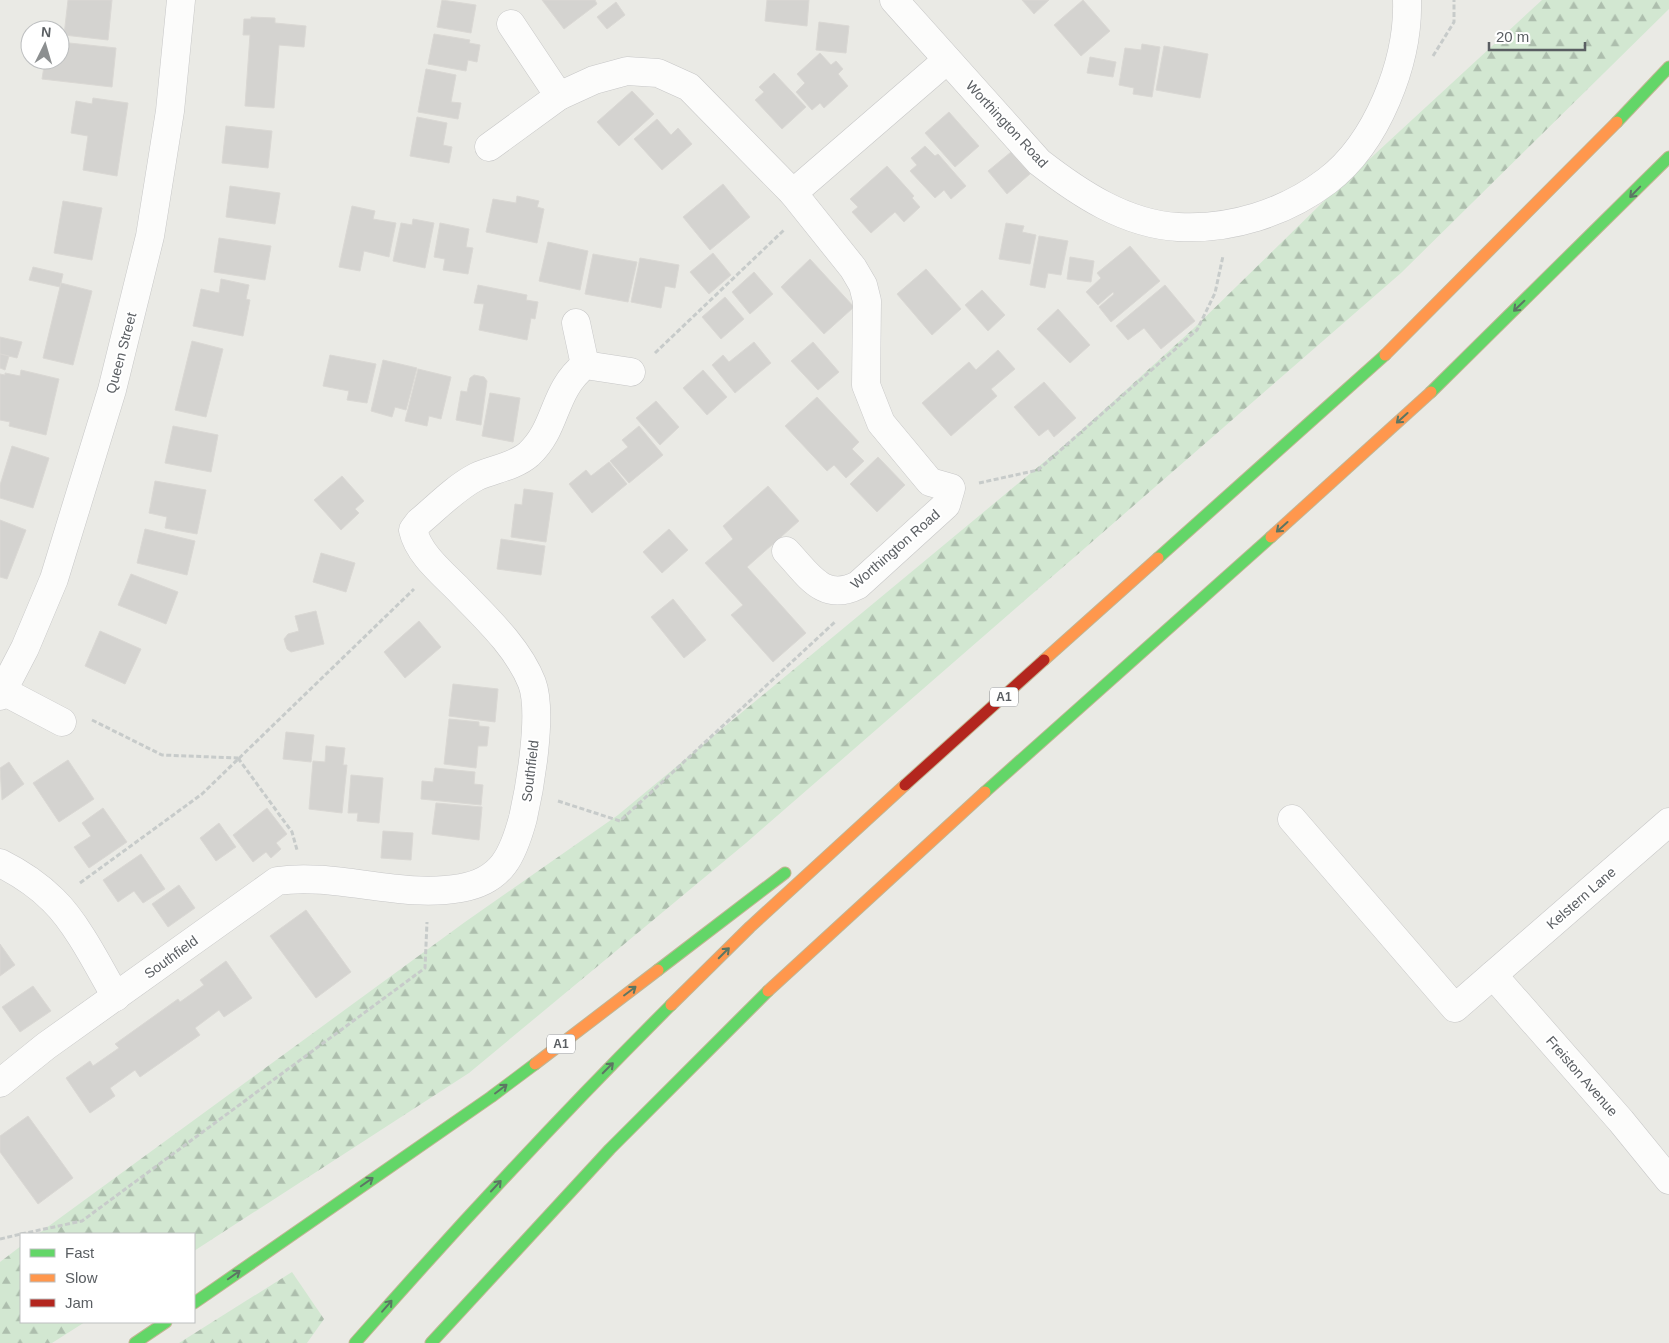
<svg xmlns="http://www.w3.org/2000/svg" width="1669" height="1343" viewBox="0 0 1669 1343" font-family="Helvetica,sans-serif">
<style>
.forest{fill:url(#forest-firs)}
.building{fill:#d4d3d0;stroke:#dad8d4}
.lines{fill:none;stroke-linecap:round;stroke-linejoin:round}
.street-casing{stroke:#c7c7c7;stroke-width:29}
.fast-casing{stroke:#c1b593;stroke-width:13}
.slow-casing{stroke:#c1b593;stroke-width:13}
.jam-casing{stroke:#c1b593;stroke-width:13}
.path{stroke:#c7cbca;stroke-width:3;stroke-dasharray:5 2.5;stroke-linecap:butt}
.street{stroke:#fcfcfb;stroke-width:28}
.fast{stroke:#63d668;stroke-width:11}
.slow{stroke:#ff974d;stroke-width:11}
.jam{stroke:#b3261e;stroke-width:11}
.oneway{stroke:#5c7663}
.labels{text-anchor:middle;dominant-baseline:central;stroke-width:4;stroke-linejoin:round;paint-order:stroke}
.shield{fill:#fff;stroke:#8c8e91;stroke-width:1}
.shield-label{font-size:12px;font-weight:bold;fill:#5a5e62}
.street-label{font-size:14px;fill:#5a5e62;stroke:#fff}
</style>
<defs>
<pattern id="forest-firs" width="22" height="20" patternUnits="userSpaceOnUse" patternTransform="scale(1.25)"><rect width="22" height="20" fill="#d2e7d1"/><path d="M5 1l3.5 6h-7zM16 11l3.5 6h-7z" fill="#adbead"/></pattern>
</defs>
<rect width="100%" height="100%" fill="#eaeae5"/>
<g class="forest">
<polygon points="1542,0 1669,0 1669,9 1401,273 746,843 469,1073 194,1251 194,1234 38,1234 465,922 618,815 1073,438 1193,329 1323,202"/>
<polygon points="21,1246 21,1322 85,1322 52,1343 0,1343 0,1262"/>
<polygon points="292,1272 324,1319 307,1343 179,1343"/>
</g>
<g class="building">
<polygon points="68,0 112,0 108,40 64,35"/>
<polygon points="442,0 476,5 471,33 437,27"/>
<polygon points="542,0 595,0 597,4 564,29"/>
<polygon points="767,0 809,0 807,26 765,21"/>
<polygon points="1022,0 1049,0 1034,14"/>
<polygon points="1083,0 1110,31 1081,56 1054,25"/>
<polygon points="616,2 625,15 607,29 597,17"/>
<polygon points="251,17 275,18 275,23 306,26 304,47 279,45 274,108 245,106 250,35 243,35 244,19 251,19"/>
<polygon points="819,22 849,26 846,53 816,50"/>
<polygon points="434,34 470,40 469,43 480,45 477,62 468,60 466,71 428,64"/>
<polygon points="60,42 116,48 112,87 42,79 45,60 60,60"/>
<polygon points="1142,44 1160,47 1152,97 1133,94 1134,88 1119,85 1125,48 1141,50"/>
<polygon points="1164,46 1208,54 1200,98 1156,90"/>
<polygon points="820,53 831,65 836,61 843,69 838,74 848,86 824,108 820,103 812,110 796,92 805,83 797,74"/>
<polygon points="1090,57 1116,62 1113,77 1087,73"/>
<polygon points="426,69 456,75 451,102 461,103 458,119 418,112"/>
<polygon points="774,73 806,107 782,129 755,100 764,92 759,87"/>
<polygon points="632,91 654,114 619,146 597,122"/>
<polygon points="93,98 128,103 117,176 83,170 88,136 71,133 76,101 92,104"/>
<polygon points="949,112 979,146 955,167 925,133"/>
<polygon points="417,117 447,123 443,145 452,147 449,163 410,156"/>
<polygon points="657,119 671,135 678,128 692,144 662,170 634,139"/>
<polygon points="226,126 272,131 268,168 222,163"/>
<polygon points="925,146 935,156 938,154 966,186 951,199 944,190 935,198 910,171 917,165 911,158"/>
<polygon points="1011,152 1030,174 1007,194 988,171"/>
<polygon points="887,166 914,196 912,198 920,207 904,222 895,212 871,233 852,212 858,207 850,199"/>
<polygon points="723,184 750,217 710,250 683,217"/>
<polygon points="230,186 280,193 275,224 226,217"/>
<polygon points="517,196 539,201 537,207 544,209 537,243 486,232 493,199 516,203"/>
<polygon points="63,201 102,208 92,260 54,253"/>
<polygon points="352,206 375,211 373,219 396,223 389,257 364,251 360,271 339,267"/>
<polygon points="413,219 434,223 425,268 393,261 401,223 412,225"/>
<polygon points="440,223 469,229 466,247 473,248 468,274 443,270 445,259 434,257"/>
<polygon points="1006,223 1024,226 1022,232 1036,235 1030,264 999,259"/>
<polygon points="1039,236 1068,241 1061,275 1048,273 1045,288 1030,285"/>
<polygon points="219,238 271,246 265,280 214,272"/>
<polygon points="548,242 588,251 580,290 539,281"/>
<polygon points="1130,246 1160,281 1111,322 1099,307 1114,294 1113,292 1098,305 1086,292 1101,278 1097,273"/>
<polygon points="713,253 731,275 709,294 690,272"/>
<polygon points="593,254 637,262 628,302 585,294"/>
<polygon points="1070,257 1094,261 1091,282 1067,279"/>
<polygon points="640,258 679,265 675,288 665,286 661,308 631,302"/>
<polygon points="810,259 854,307 824,334 781,287"/>
<polygon points="33,267 63,274 60,287 29,280"/>
<polygon points="926,269 961,309 932,335 897,294"/>
<polygon points="754,272 773,294 750,314 732,292"/>
<polygon points="221,279 249,285 246,299 250,300 243,336 193,326 201,289 219,293"/>
<polygon points="61,283 92,291 73,365 43,358"/>
<polygon points="478,285 527,295 526,300 538,302 535,319 531,318 527,340 479,330 484,304 474,303"/>
<polygon points="1165,285 1195,321 1161,349 1144,328 1128,340 1116,326"/>
<polygon points="982,290 1005,315 988,331 965,305"/>
<polygon points="725,297 744,319 721,339 702,317"/>
<polygon points="1058,309 1090,345 1070,363 1037,329"/>
<polygon points="0,337 22,342 17,358 0,354"/>
<polygon points="192,341 223,349 206,417 175,410"/>
<polygon points="754,342 771,363 735,393 712,365 723,355 729,362"/>
<polygon points="813,342 839,372 818,390 791,361"/>
<polygon points="998,350 1015,369 991,389 997,396 951,436 922,403 969,362 976,370"/>
<polygon points="0,354 9,356 5,370 0,368"/>
<polygon points="330,355 376,364 367,403 347,400 349,391 323,386"/>
<polygon points="383,360 417,368 406,410 395,407 392,417 371,411"/>
<polygon points="418,369 451,377 441,419 429,416 427,426 405,421"/>
<polygon points="21,370 59,379 46,435 9,426 10,422 0,420 0,374 5,375 5,373 20,376"/>
<polygon points="703,370 727,397 707,415 683,388"/>
<polygon points="474,375 484,377 487,381 481,425 456,420 461,391 467,392 470,378"/>
<polygon points="1044,382 1076,418 1054,437 1048,429 1039,436 1014,407"/>
<polygon points="490,393 520,398 513,442 482,436"/>
<polygon points="817,397 859,442 852,449 864,461 846,478 834,465 827,471 785,426"/>
<polygon points="656,401 679,427 660,445 636,418"/>
<polygon points="173,426 218,435 211,472 165,463"/>
<polygon points="639,426 663,455 629,483 610,461 628,447 622,440"/>
<polygon points="12,446 49,458 33,508 0,498 0,485"/>
<polygon points="878,457 905,485 877,512 850,484"/>
<polygon points="609,462 627,484 592,513 569,484 586,470 591,476"/>
<polygon points="342,476 364,501 355,509 359,513 341,530 314,500"/>
<polygon points="155,481 206,490 197,534 165,528 167,517 149,513"/>
<polygon points="768,486 799,521 747,567 806,633 773,662 731,615 743,605 705,563 733,539 723,526"/>
<polygon points="524,489 553,493 546,542 511,537 515,504 522,505"/>
<polygon points="0,520 26,530 7,579 0,577"/>
<polygon points="145,529 195,541 187,575 137,563"/>
<polygon points="669,529 688,550 662,573 643,552"/>
<polygon points="501,539 545,546 541,575 497,569"/>
<polygon points="321,553 355,563 346,592 313,582"/>
<polygon points="131,574 178,592 166,624 118,605"/>
<polygon points="673,599 706,640 684,658 651,617"/>
<polygon points="316,611 324,644 291,652 287,649 284,639 288,634 299,631 295,616"/>
<polygon points="419,621 441,647 405,678 384,652"/>
<polygon points="100,631 141,649 125,684 85,666"/>
<polygon points="453,684 498,689 495,722 449,716"/>
<polygon points="449,719 479,722 479,726 489,727 487,746 478,746 476,768 444,764"/>
<polygon points="286,732 314,735 311,762 283,759"/>
<polygon points="326,746 345,748 343,765 347,765 342,813 309,809 313,761 325,762"/>
<polygon points="68,760 94,799 59,822 33,783"/>
<polygon points="9,762 24,784 2,800 0,768"/>
<polygon points="435,768 475,772 474,784 483,785 481,805 421,799 422,781 433,782"/>
<polygon points="351,775 383,778 379,823 357,821 358,813 348,813"/>
<polygon points="436,803 482,807 479,840 432,834"/>
<polygon points="103,808 127,842 89,868 74,847 91,836 82,823"/>
<polygon points="267,808 287,834 276,843 281,849 271,858 266,852 253,862 233,835"/>
<polygon points="219,823 236,847 216,861 200,838"/>
<polygon points="383,831 413,833 411,860 381,858"/>
<polygon points="141,854 165,889 143,903 134,891 118,902 103,880"/>
<polygon points="179,885 195,908 168,927 152,904"/>
<polygon points="306,910 351,972 316,998 270,936"/>
<polygon points="0,944 15,965 0,976"/>
<polygon points="226,961 252,998 224,1017 219,1010 195,1028 200,1035 140,1077 135,1070 110,1088 115,1096 90,1113 66,1078 90,1061 93,1066 119,1048 115,1044 178,999 180,1002 204,985 200,980"/>
<polygon points="33,986 51,1011 20,1032 2,1007"/>
<polygon points="28,1116 73,1178 38,1204 0,1152 0,1136"/>
</g>
<g class="lines">
<g class="street-casing">
<g id="street">
<path d="M894 0 1039 162C1079 193 1125 224 1178 227 1230 230 1285 213 1327 181 1377 143 1409 62 1407 0"/>
<polyline points="511,24 559,96"/>
<polyline points="489,147 559,96 594,80 627,71 658,73 689,87 793,193 947,60"/>
<polyline points="576,323 585,365"/>
<path d="M786 551C808 574 823 603 858 585L946 505 951 488 930 482 881 423 866 385 867 301 863 285 853 268 793 193"/>
<polyline points="3,691 62,722"/>
<polyline points="0,696 25,648 54,579 112,390 150,236 170,111 181,0"/>
<polyline points="1292,819 1455,1008 1669,822"/>
<path d="M0 863C20 873 37 884 53 900 77 923 99 967 116 997"/>
<polyline points="1493,975 1621,1121 1669,1180"/>
<path d="M0 1083 46 1046 277 881C337 872 399 899 461 888 502 881 513 855 523 818 530 787 543 713 532 683 518 647 484 616 458 589 441 572 418 553 413 530L419 522C437 507 455 488 476 477 493 469 514 467 529 454 558 427 552 391 585 365L631 372"/>
</g>
</g>
<g class="fast-casing">
<g id="fast">
<polyline points="1617,122 1669,67"/>
<polyline points="1431,392 1669,157"/>
<polyline points="1158,558 1385,355"/>
<polyline points="985,792 1271,537"/>
<polyline points="658,970 785,873"/>
<polyline points="194,1303 491,1097 535,1064"/>
<polyline points="135,1343 166,1322"/>
<path d="M355 1343C457 1227 562 1114 671 1005"/>
<polyline points="431,1343 610,1149 768,991"/>
</g>
</g>
<g class="slow-casing">
<g id="slow">
<polyline points="1385,355 1617,122"/>
<polyline points="1271,537 1431,392"/>
<polyline points="1044,660 1158,558"/>
<polyline points="768,991 985,792"/>
<polyline points="671,1005 750,927 905,785"/>
<polyline points="535,1064 658,970"/>
</g>
</g>
<g class="jam-casing">
<polyline id="jam" points="905,785 1044,660"/>
</g>
<g class="path">
<polyline points="1433,56 1454,22 1454,0"/>
<polyline points="655,353 784,230"/>
<polyline points="979,483 1038,470 1197,330 1215,293 1223,256"/>
<polyline points="92,720 162,755 238,758"/>
<polyline points="238,758 292,832 297,850"/>
<polyline points="558,801 620,821 836,621"/>
<polyline points="80,883 202,794 414,589"/>
<polyline points="21,1234 82,1221 425,968 427,922"/>
<polyline points="0,1239 21,1234"/>
</g>
<use href="#street" class="street"/>
<use href="#fast" class="fast"/>
<use href="#slow" class="slow"/>
<use href="#jam" class="jam"/>
</g>
<defs><path id="oneway-shaft" d="M-6 0H5M1.5-3L5.5 0L1.5 3" fill="none" stroke-width="1.6" stroke-linecap="round" stroke-linejoin="round" transform="scale(1.25)"/></defs>
<g class="oneway">
<use href="#oneway-shaft" transform="translate(1635 192) rotate(134)"/>
<use href="#oneway-shaft" transform="translate(1519 306) rotate(136)"/>
<use href="#oneway-shaft" transform="translate(1402 418) rotate(138)"/>
<use href="#oneway-shaft" transform="translate(1282 527) rotate(138)"/>
<use href="#oneway-shaft" transform="translate(724 953) rotate(-45)"/>
<use href="#oneway-shaft" transform="translate(630 991) rotate(-37)"/>
<use href="#oneway-shaft" transform="translate(608 1068) rotate(-45)"/>
<use href="#oneway-shaft" transform="translate(501 1089) rotate(-37)"/>
<use href="#oneway-shaft" transform="translate(367 1182) rotate(-35)"/>
<use href="#oneway-shaft" transform="translate(496 1186) rotate(-47)"/>
<use href="#oneway-shaft" transform="translate(234 1275) rotate(-35)"/>
<use href="#oneway-shaft" transform="translate(387 1306) rotate(-49)"/>
</g>
<g class="labels">
<g class="shield">
<rect x="990" y="687.5" width="28" height="19" rx="4"/>
<rect x="547" y="1034.5" width="28" height="19" rx="4"/>
</g>
<g class="shield-label">
<text x="1004" y="697">A1</text>
<text x="561" y="1044">A1</text>
</g>
<g class="street-label">
<text transform="translate(1007 124) rotate(47)">Worthington Road</text>
<text transform="translate(121 353) rotate(-75)">Queen Street</text>
<text transform="translate(895 549) rotate(-41)">Worthington Road</text>
<text transform="translate(530 771) rotate(-83)">Southfield</text>
<text transform="translate(1581 898) rotate(-41)">Kelstern Lane</text>
<text transform="translate(171 957) rotate(-36)">Southfield</text>
<text transform="translate(1582 1076) rotate(49)">Freiston Avenue</text>
</g>
</g>
<rect x="20" y="1233" width="175" height="90" fill="#ffffff" stroke="#bdbfc0"/>
<rect x="30" y="1249" width="25" height="8" fill="#63d668" stroke="#bdbfc0"/>
<text x="65" y="1258" font-size="15" fill="#5a5e62">Fast</text>
<rect x="30" y="1274" width="25" height="8" fill="#ff974d" stroke="#bdbfc0"/>
<text x="65" y="1283" font-size="15" fill="#5a5e62">Slow</text>
<rect x="30" y="1299" width="25" height="8" fill="#b3261e" stroke="#bdbfc0"/>
<text x="65" y="1308" font-size="15" fill="#5a5e62">Jam</text>
<g transform="translate(45 45) rotate(5)"><circle r="24" fill="#ffffff" stroke="#bdbfc0"/>
<path d="M0-4L9 19L0 12L-9 19Z" fill="#8c8f90"/>
<text y="-8" font-size="14" font-weight="bold" text-anchor="middle" fill="#5a5e62">N</text>
</g>
<path d="M1489 42v8h96v-8" fill="none" stroke="#5a5e62" stroke-width="2.5"/>
<text x="1496" y="42" font-size="15" fill="#5a5e62" stroke="#ffffff" stroke-width="4" paint-order="stroke">20 m</text>
</svg>
